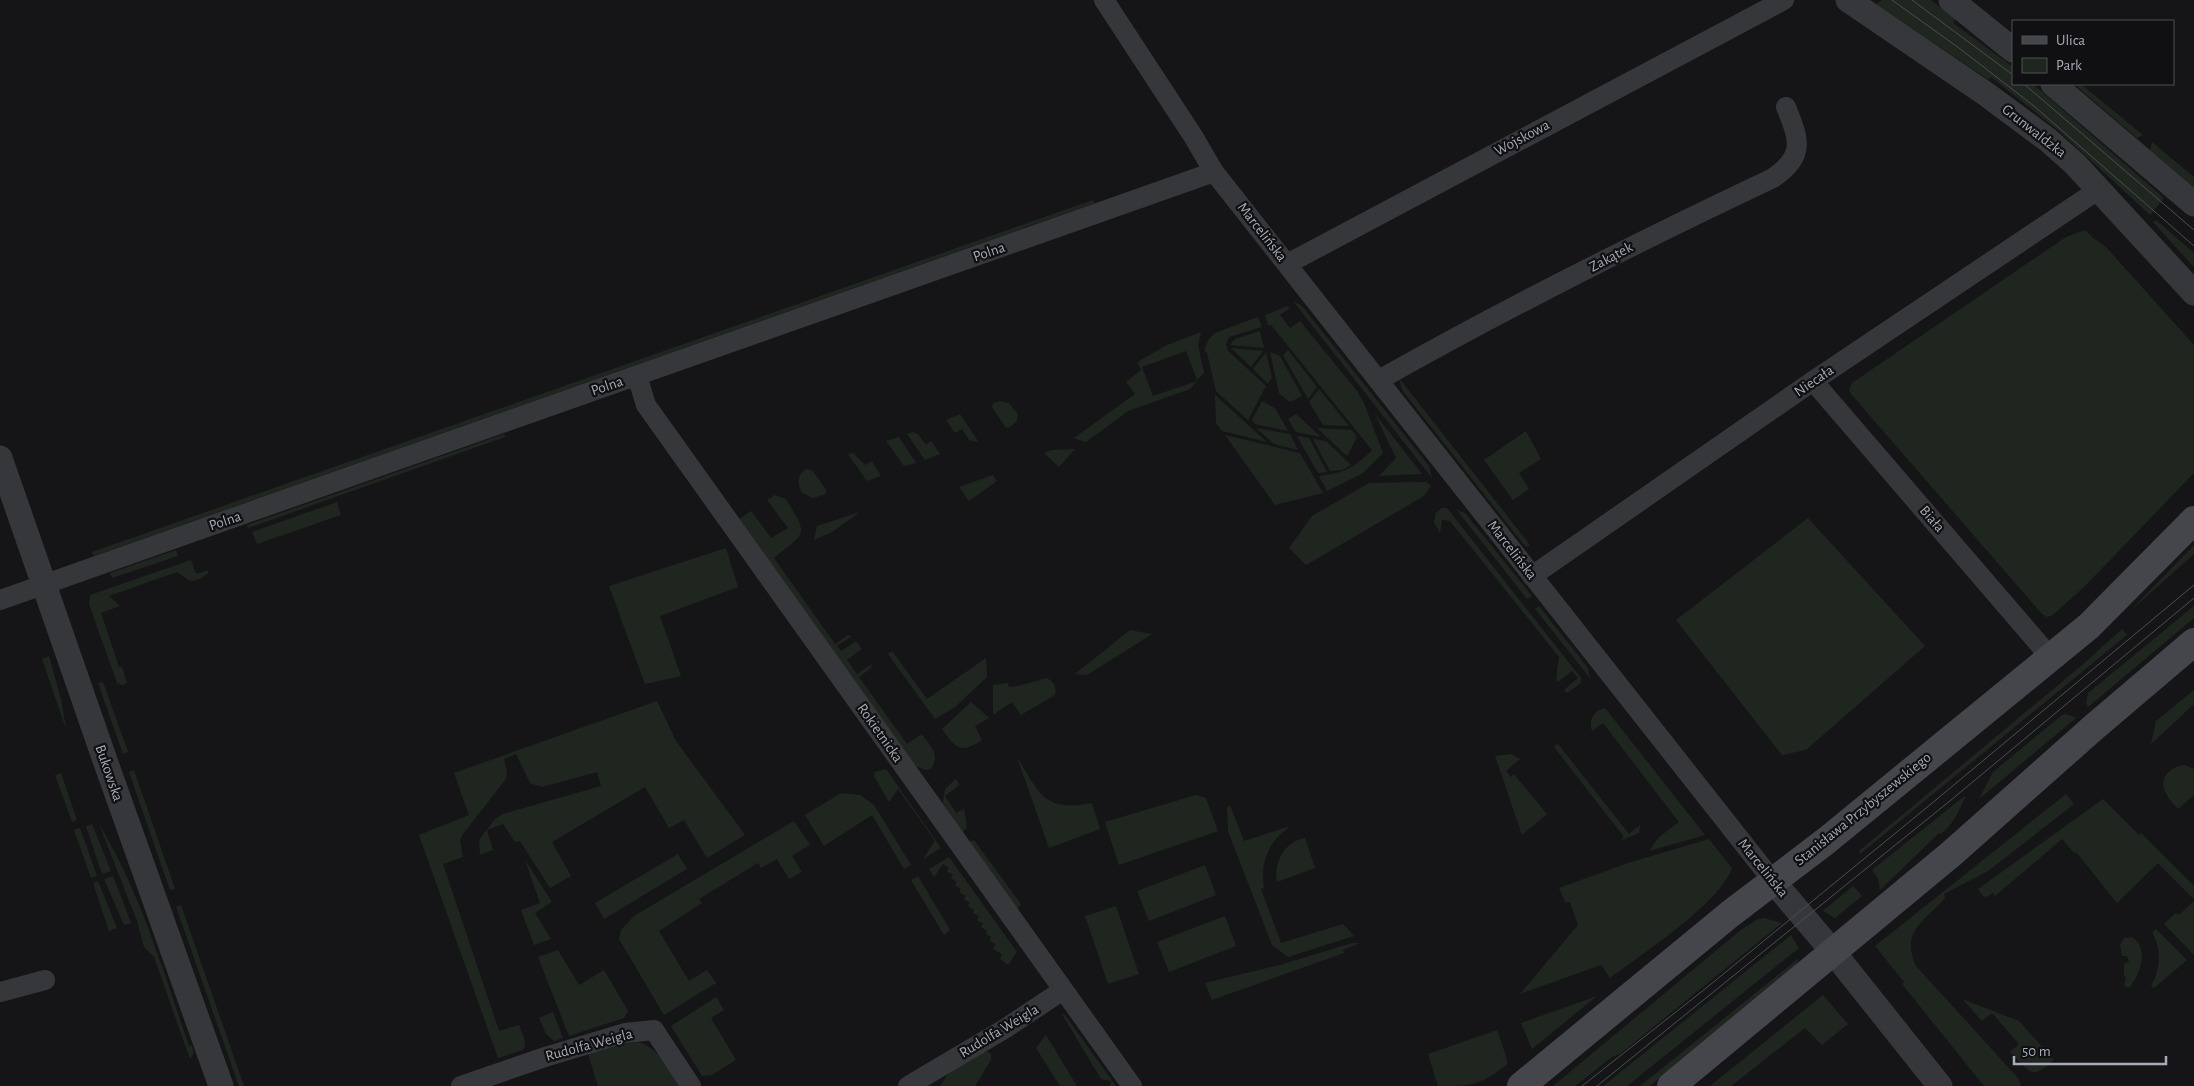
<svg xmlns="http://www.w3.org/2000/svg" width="2194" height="1086" viewBox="0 0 2194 1086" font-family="'Alegreya Sans',sans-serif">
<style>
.green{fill:#1f2620}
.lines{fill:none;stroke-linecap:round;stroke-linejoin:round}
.minor{stroke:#36373b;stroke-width:20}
.tertiary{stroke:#36373b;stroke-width:25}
.secondary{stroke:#44464b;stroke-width:28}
.tram{stroke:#4b4d52;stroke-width:1}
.labels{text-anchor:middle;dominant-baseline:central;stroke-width:4.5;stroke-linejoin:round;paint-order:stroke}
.street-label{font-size:15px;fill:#a7abb6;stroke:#101012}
</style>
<rect width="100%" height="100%" fill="#151517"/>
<g class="green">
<polygon points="1882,0 1931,0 1956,19 1953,23 2013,67 2013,84 2033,84 2164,198 2150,215 2060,132 1991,77 1989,80 1876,4"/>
<polygon points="2074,84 2081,84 2143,135 2137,138"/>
<polygon points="2152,142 2194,177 2194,187 2150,150"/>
<polygon points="1093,200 1095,203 94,556 92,552"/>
<polygon points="2156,220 2194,253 2194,267 2153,222"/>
<polygon points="2085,230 2093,238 2106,247 2194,345 2194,473 2086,585 2053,615 2047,617 2042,614 1851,394 1849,390 1852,383 2066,237"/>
<polygon points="1293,301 1302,306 1429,466 1432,478"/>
<path d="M1287 306 1290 308 1280 315 1290 328 1300 321 1357 391 1364 403 1383 453 1363 473 1327 491 1319 476C1346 472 1353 469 1372 450L1271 325H1268L1265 315Z"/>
<polygon points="1258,317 1262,327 1229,337 1226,344 1228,351 1266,386 1248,420 1216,391 1207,353 1204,350 1209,339 1215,333"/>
<polygon points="1260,331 1264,348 1230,345 1235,339"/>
<polygon points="1201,332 1198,345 1204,373 1197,380 1186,351 1142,367 1153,396 1197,381 1190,389 1128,411 1086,442 1074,438 1135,394 1126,382 1141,370 1138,364 1139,361 1167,345"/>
<polygon points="1231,348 1263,351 1251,367"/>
<polygon points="1288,350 1317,387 1308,399 1283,355"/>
<polygon points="1266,352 1272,378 1268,384 1253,369"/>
<polygon points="1270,352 1280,356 1302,396 1290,402 1279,393"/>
<polygon points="1399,378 1530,545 1527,547 1524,545 1402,390"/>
<polygon points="1319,389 1349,426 1323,425 1309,402"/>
<polygon points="1215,395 1267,442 1222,431 1216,423"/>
<polygon points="1000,401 1009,403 1018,414 1017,421 1010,427 1006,428 992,407 993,403"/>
<polygon points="1262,401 1275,408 1288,431 1255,424 1252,420"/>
<polygon points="960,414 978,441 977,442 969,440 962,429 955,433 946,420"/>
<polygon points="1296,414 1321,437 1296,432 1288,419"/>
<polygon points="1375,414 1422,474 1379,476 1396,458"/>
<polygon points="1256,428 1290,434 1298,450 1274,444"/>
<polygon points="1317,428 1352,430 1357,437 1347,456"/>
<polygon points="1526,431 1541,459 1519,473 1529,489 1513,500 1484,460"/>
<polygon points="913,432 918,434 926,445 931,441 940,454 925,460 907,434"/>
<polygon points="504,434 505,437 248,528 247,525"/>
<polygon points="1225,435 1300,453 1323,493 1275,505"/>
<polygon points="1297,436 1309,438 1327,472 1318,473"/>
<polygon points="899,437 916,463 904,466 886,441"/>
<polygon points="1313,439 1326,441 1351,465 1342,470 1330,471"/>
<polygon points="1075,449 1059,467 1044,453 1052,450"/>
<polygon points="853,453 865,465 872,461 881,476 867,481 848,454"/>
<path d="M806 469 813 471 827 491 825 494 813 498 802 493C797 484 797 474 806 469Z"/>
<polygon points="993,475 997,481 969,501 959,487"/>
<polygon points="1426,482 1431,486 1424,496 1306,565 1289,548 1312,516 1369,483"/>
<path d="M775 495 786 499C809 537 806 531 774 558L835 644 848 635 852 636 837 646 841 651 856 641 862 649 847 660 857 674 872 664 871 668 859 677 907 744 920 735 923 736C932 747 940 756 931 769L926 770 915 766 739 519 751 511 771 538 788 528 767 500Z"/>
<polygon points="337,502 341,515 257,544 252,532"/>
<polygon points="1442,508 1447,508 1581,678 1581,683 1567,693 1564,690 1578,678 1572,671 1558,682 1556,679 1559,657 1450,521 1442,520 1440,533 1434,522 1436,513"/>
<polygon points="1456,509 1465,513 1532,596 1527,599"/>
<polygon points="860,512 832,532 814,540 817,526"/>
<polygon points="1808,518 1925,646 1806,750 1782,755 1676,620"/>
<polygon points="2194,545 2194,554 2128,613 2193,546"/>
<polygon points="726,548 738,587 660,616 681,676 645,684 609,586"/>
<polygon points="176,550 178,556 112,578 110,573"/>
<path d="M191 560 196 574 209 570C207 577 197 581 190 581L177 572 109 596 120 606 101 613 119 667H122L127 683 122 685 118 683V686L89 604 90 595Z"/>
<polygon points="1539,606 1588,668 1590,678 1535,609"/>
<polygon points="2194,606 2194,618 2088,707 2086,703 2088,693"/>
<polygon points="2122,629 2127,635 1860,854 1859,851 2082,665"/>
<polygon points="1130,630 1152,634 1087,675 1075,674"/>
<polygon points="892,651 927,699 986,658 987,677 955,707 935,719 888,654"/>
<polygon points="49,656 61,699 66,729 42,659"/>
<path d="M1047 678C1053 681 1057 687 1055 695L1021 715 1012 702 993 715V685L1008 683 1009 687 1019 686Z"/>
<polygon points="103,682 128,752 123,754 98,683"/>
<polygon points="2194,690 2194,704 2151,744 2156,721"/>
<path d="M657 701 676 741 745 835 707 858 684 820 669 828 645 787 552 842 571 876 550 888 520 841 515 842 503 824 487 830 493 850 480 855 479 840 495 819 503 814 601 786 597 772 542 787 530 783 516 754 504 759 507 772 506 779 463 834 460 840 463 857 443 864 499 1031 519 1025C522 1034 528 1042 523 1050L498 1058 419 835 469 815 454 773Z"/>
<path d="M971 702 989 718 975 726 982 740C961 754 956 749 942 729Z"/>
<path d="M1605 708 1705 835 1649 851 1658 838 1679 822 1603 723 1592 731C1588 720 1594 710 1605 708Z"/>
<polygon points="2066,714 2076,718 1979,799 1993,772 2062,715"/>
<polygon points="1558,744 1629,834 1640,825 1639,833 1620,841 1624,837 1554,747"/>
<polygon points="1511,754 1520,759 1506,771 1511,777 1514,774 1547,814 1522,835 1495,756"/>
<path d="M1017 757C1040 794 1043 812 1092 803L1100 829 1049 848Z"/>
<path d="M2185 765 2194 769V795L2178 809C2168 798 2155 783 2170 771 2175 767 2179 765 2185 765Z"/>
<polygon points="886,769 941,848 923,859 935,841 898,789 889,802 874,776 875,772"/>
<polygon points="134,770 175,889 170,890 129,772"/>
<polygon points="61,773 77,820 72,822 55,775"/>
<polygon points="956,779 959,785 945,796 956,813 964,809 967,828 962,832 943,803 945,789"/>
<polygon points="841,793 860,795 874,805 911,865 904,869 872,815 824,846 805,815"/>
<path d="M2066 794 2074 804 1988 871 1944 894 1945 898C1925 921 1900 931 1916 966L2018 1078 2021 1086H1984L1902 984 1904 982 1875 946Z"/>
<polygon points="1196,795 1206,798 1218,831 1119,865 1105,822"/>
<path d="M1966 795C1960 809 1953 825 1941 834L1939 833 1880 890 1878 878 1872 870Z"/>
<polygon points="2103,799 2139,835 2141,833 2194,886 2194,899 2158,863 2117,903 2076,852 2074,853 2062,839 1995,896 1993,893 1987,897 1983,896 1978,889"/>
<path d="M1230 805 1244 841 1291 826C1268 841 1260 862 1264 888L1261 889 1281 943 1343 924 1354 936 1288 957 1272 945 1228 831 1227 807Z"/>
<polygon points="794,821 810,845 792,856 802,872 789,879 777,859 761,868 758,863 699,899 702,903 659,931 689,981 707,970 716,983 664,1015 619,939 621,930 634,916"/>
<polygon points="92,824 111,871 102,874 86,826"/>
<path d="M99 824C140 892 163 970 189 1046L191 1045 194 1053 190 1059 154 957 144 947 137 921Z"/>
<polygon points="80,828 97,876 91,878 74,830"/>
<path d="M1305 838 1315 868 1277 882C1273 863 1285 841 1305 838Z"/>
<path d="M1709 839 1732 868C1720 903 1641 955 1610 978L1601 965 1520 994 1578 925 1570 902H1565L1559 888 1628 863Z"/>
<polygon points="974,840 1021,904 1017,909 969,842"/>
<polygon points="678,854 687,869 604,919 595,903"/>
<polygon points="949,857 1017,952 1008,965 1000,959 1002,954 993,949 996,944 990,941 991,937 986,934 987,931 981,927 983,924 977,920 979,916 973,913 974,910 968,906 970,903 964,899 966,896 959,892 961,889 955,885 957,882 951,878 953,875 947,871 949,868 943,864 934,877 929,869"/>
<polygon points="525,860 552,902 535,913 551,939 534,945 521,910 540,903"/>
<polygon points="1205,865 1216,895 1149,921 1137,891"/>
<polygon points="113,876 131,923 124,925 104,879"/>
<polygon points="918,876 950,930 944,935 911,880"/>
<polygon points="98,881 117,928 109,931 93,883"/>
<polygon points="1853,886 1862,896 1835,918 1823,911"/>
<polygon points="2194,901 2194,953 2193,954 2164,924 2176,913 2179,915"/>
<polygon points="181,905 244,1086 239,1086 176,907"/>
<polygon points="1116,906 1139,974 1108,984 1085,916"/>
<polygon points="1225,916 1236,946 1169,972 1157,942"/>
<polygon points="1764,918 1782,923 1620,1054 1612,1057 1575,1086 1553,1086 1742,929 1758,919"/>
<path d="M2156 929 2187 960 2154 988 2151 986C2161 969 2162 950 2152 932Z"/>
<polygon points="1791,935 1799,948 1627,1086 1603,1086"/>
<path d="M2132 937C2150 949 2140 975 2129 988L2124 985 2126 978 2124 975V964L2129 962 2127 956H2122L2120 945 2124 938Z"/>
<polygon points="1352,943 1360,943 1343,950 1344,953 1212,1000 1205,983 1283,964"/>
<polygon points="558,950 579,985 604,970 628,1011 624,1018 569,1036 538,957"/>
<polygon points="1799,958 1795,967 1650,1086 1640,1086"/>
<polygon points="1823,995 1848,1024 1822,1045 1805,1028 1731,1086 1710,1086"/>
<polygon points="1597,996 1532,1049 1521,1023"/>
<polygon points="716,997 724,1010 711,1018 736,1060 712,1075 702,1076 671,1026"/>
<path d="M1965 1000 2019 1021 2054 1060C2030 1082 2030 1071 2010 1052L2019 1044 1992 1013 1982 1021 1964 1001Z"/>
<polygon points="553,1012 563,1038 554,1041 546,1034 539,1018"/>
<polygon points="1062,1014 1065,1015 1116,1086 1110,1086 1111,1081 1101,1079"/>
<path d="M1497 1030 1507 1059V1064L1504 1067C1478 1086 1470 1086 1438 1086L1428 1054Z"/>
<polygon points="1046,1035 1077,1086 1060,1086 1036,1048"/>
<path d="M638 1042C659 1048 668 1069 680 1086H598L588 1054 622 1044Z"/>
<polygon points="986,1051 991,1054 991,1060 975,1086 940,1086 950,1071"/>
</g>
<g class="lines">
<g class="minor">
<polyline points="1104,0 1193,136 1214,172 1773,881"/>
<polyline points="1287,264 1784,0"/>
<polyline points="637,376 646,405 1132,1086"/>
<path d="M1379 380C1508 307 1640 241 1773 178 1806 156 1799 139 1786 107"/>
<polyline points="1813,381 2051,658"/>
<polyline points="1532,576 1813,381 2098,190"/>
<polyline points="0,600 1214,172"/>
<polyline points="0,992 45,980"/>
<polyline points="461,1086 545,1057 625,1033 654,1030 691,1086"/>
<polyline points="908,1086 1006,1028 1063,990"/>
</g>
<g class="tertiary">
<polyline points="1848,0 1986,94 2048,140 2075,164 2194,293"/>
<polyline points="1951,0 2013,50"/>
<polyline points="2053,84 2194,204"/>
<polyline points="0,458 107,766 221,1086"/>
<polyline points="1773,881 1834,953 1940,1086"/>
</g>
<g class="secondary">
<polyline points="1521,1086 1730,914 1826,841 2089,626 2194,520"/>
<polyline points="1671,1086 1951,854 2093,728 2194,642"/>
</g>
<g class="tram">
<polyline points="1892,0 1959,48 2034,106 2194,246"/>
<polyline points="1912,0 2013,75"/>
<polyline points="2024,84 2194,230"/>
<polyline points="1582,1086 1705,989 1931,804 2194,585"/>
<polyline points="1597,1086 1951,800 2194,598"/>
</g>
</g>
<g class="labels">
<g class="street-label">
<text transform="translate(2034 131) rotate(38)">Grunwaldzka</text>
<text transform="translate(1522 138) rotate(-28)">Wojskowa</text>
<text transform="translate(1262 232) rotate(52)">Marcelińska</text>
<text transform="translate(989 252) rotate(-19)">Polna</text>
<text transform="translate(1611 257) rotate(-28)">Zakątek</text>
<text transform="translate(1814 381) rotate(-34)">Niecała</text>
<text transform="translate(607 386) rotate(-19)">Polna</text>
<text transform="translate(1932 519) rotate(49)">Biała</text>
<text transform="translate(225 521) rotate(-19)">Polna</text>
<text transform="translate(1512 550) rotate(52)">Marcelińska</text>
<text transform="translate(880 733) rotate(55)">Rokietnicka</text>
<text transform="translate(109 773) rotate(71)">Bukowska</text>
<text transform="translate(1863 809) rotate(-39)">Stanisława Przybyszewskiego</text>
<text transform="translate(1763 868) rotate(51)">Marcelińska</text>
<text transform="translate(999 1031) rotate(-31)">Rudolfa Weigla</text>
<text transform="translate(589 1045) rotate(-15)">Rudolfa Weigla</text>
</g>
</g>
<rect x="2012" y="20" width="162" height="65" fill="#101012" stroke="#4c4e54"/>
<rect x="2022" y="36" width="25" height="8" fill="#44464b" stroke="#4c4e54"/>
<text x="2056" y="45" font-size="15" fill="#a7abb6">Ulica</text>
<rect x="2022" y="58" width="25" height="15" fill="#1f2620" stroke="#4c4e54"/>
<text x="2056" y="70" font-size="15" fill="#a7abb6">Park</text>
<path d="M2014 1056v8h152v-8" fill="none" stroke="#a7abb6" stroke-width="2.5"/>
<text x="2022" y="1056" font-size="15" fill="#a7abb6" stroke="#101012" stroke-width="4" paint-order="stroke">50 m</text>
</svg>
